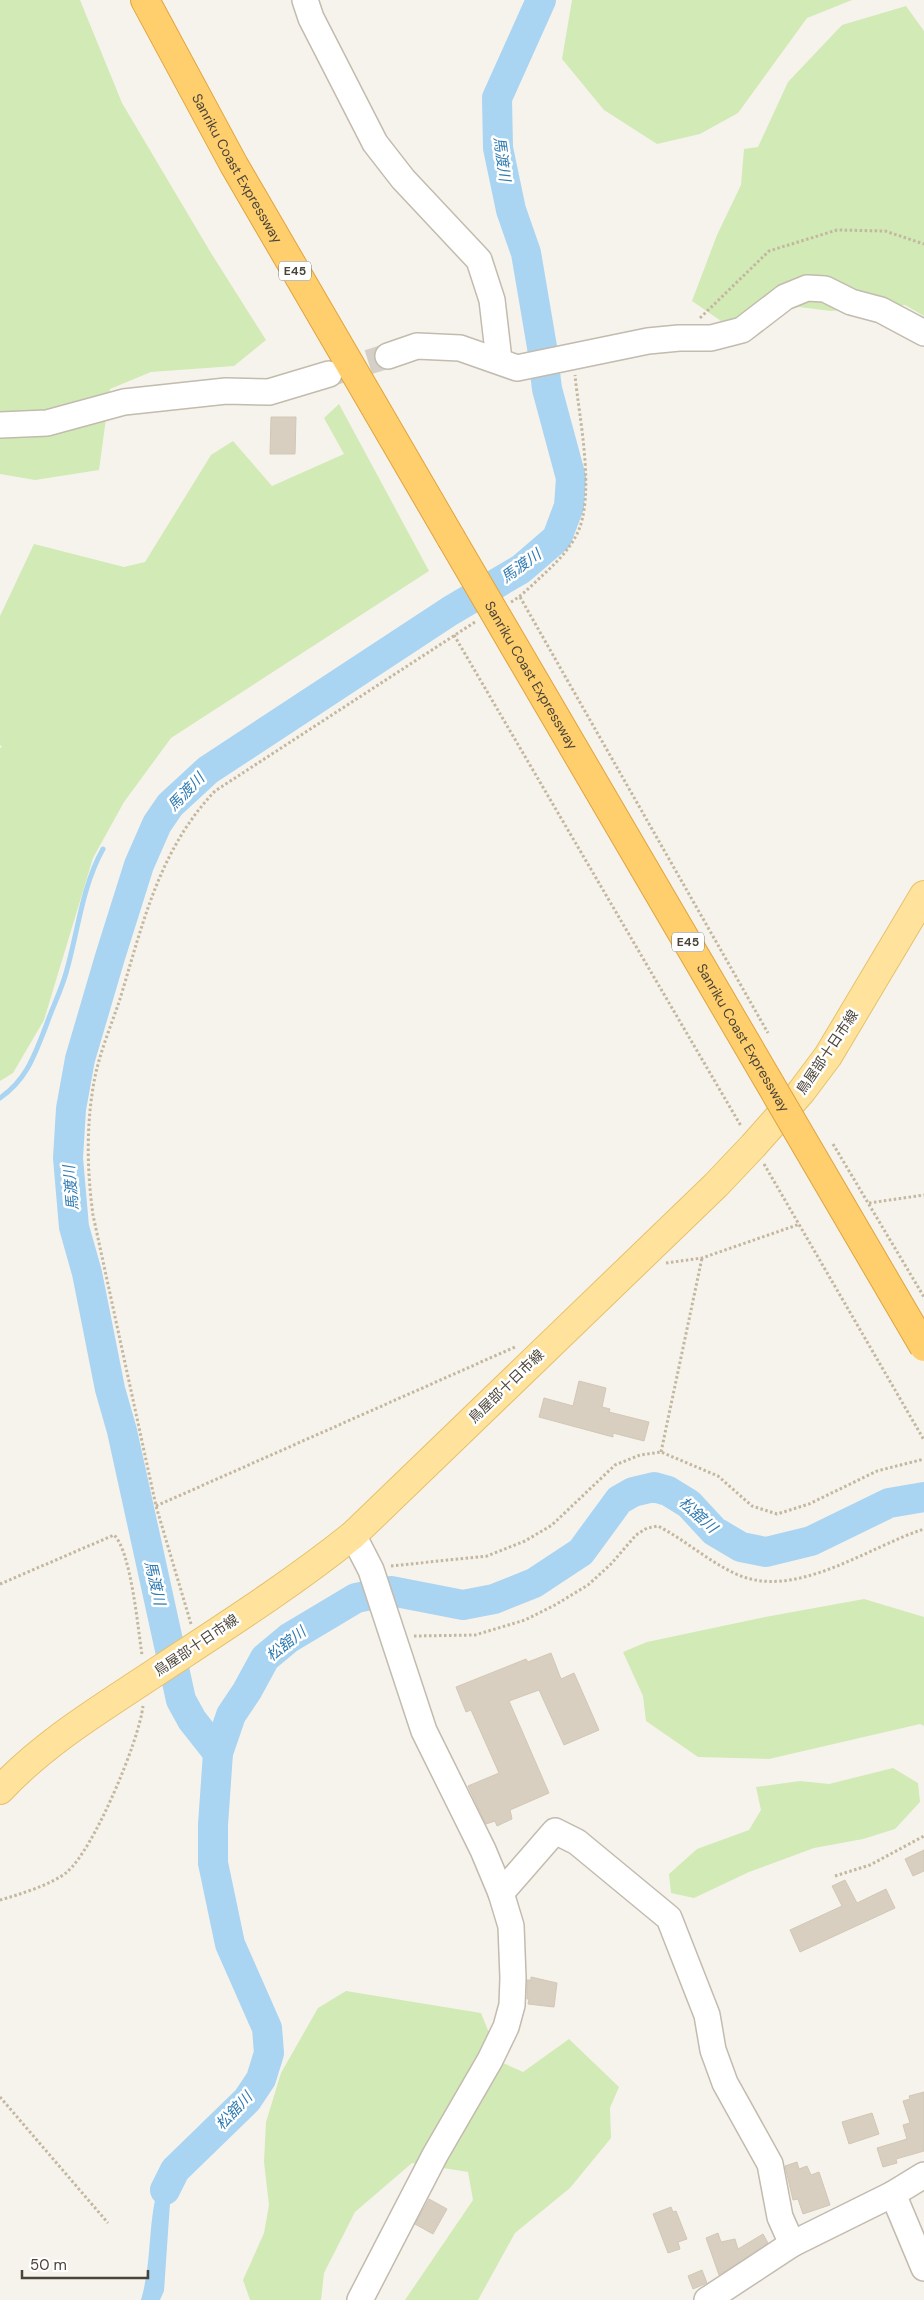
<svg xmlns="http://www.w3.org/2000/svg" width="924" height="2300" viewBox="0 0 924 2300" font-family="'DM Sans','Noto Sans JP',sans-serif">
<style>
.green{fill:#d2eab5}
.water{fill:#a9d4f2}
.lines{fill:none;stroke-linecap:round;stroke-linejoin:round}
.stream{stroke:#a9d4f2;stroke-width:5}
.river{stroke:#a9d4f2;stroke-width:30}
.building{fill:#d8cfc1;stroke:#d3c7b4}
.minor-tunnel{stroke:#d4d0c8;stroke-width:25;stroke-dasharray:25 12;stroke-linecap:butt}
.minor-casing{stroke:#c2bbae;stroke-width:28}
.major-casing{stroke:#e6c16a;stroke-width:30}
.highway-casing{stroke:#e0a43c;stroke-width:30}
.path{stroke:#c4b79f;stroke-width:3;stroke-dasharray:2.5 2.5;stroke-linecap:butt}
.minor{stroke:#fff;stroke-width:25}
.major{stroke:#ffe39c;stroke-width:28}
.highway{stroke:#ffcf6e;stroke-width:28}
.highway-bridge-casing{stroke:#e0a43c;stroke-width:30;stroke-linecap:butt}
.highway-bridge{stroke:#ffcf6e;stroke-width:28}
.labels{text-anchor:middle;dominant-baseline:central;stroke-width:5;stroke-linejoin:round;paint-order:stroke}
.shield{fill:#fff;stroke:#817c74;stroke-width:1}
.shield-label{font-size:12px;font-weight:bold;fill:#4b4439}
.street-label{font-size:14px;fill:#4b4439;stroke:#fff}
.water-label{font-size:15px;font-style:italic;fill:#2e7ab2;stroke:#fff}
</style>
<rect width="100%" height="100%" fill="#f6f3ec"/>
<g class="green">
<polygon points="0,0 80,0 122,103 211,253 266,340 234,366 151,372 110,389 99,470 35,480 0,474"/>
<polygon points="572,0 852,0 807,18 738,113 700,134 657,144 604,110 562,59"/>
<polygon points="906,6 924,31 924,316 905,305 831,311 799,307 721,321 692,301 717,235 741,185 744,149 758,147 788,82 842,25"/>
<polygon points="339,404 429,571 171,738 124,802 93,858 44,1020 13,1073 0,1081 0,748 2,747 0,745 0,616 34,544 124,567 145,562 211,455 233,441 272,486 344,454 324,418"/>
<polygon points="864,1599 924,1617 924,1726 920,1724 769,1759 698,1757 646,1721 643,1696 623,1652 647,1642 765,1617"/>
<polygon points="893,1768 918,1783 920,1802 895,1829 863,1839 814,1848 749,1872 694,1898 671,1893 669,1874 697,1849 749,1830 761,1810 756,1787 800,1781 829,1784"/>
<polygon points="346,1991 481,2013 501,2062 523,2072 569,2039 619,2087 610,2108 611,2138 570,2188 515,2233 478,2300 405,2300 473,2200 468,2172 412,2163 355,2212 324,2273 321,2300 250,2300 243,2280 264,2233 269,2205 264,2162 266,2122 281,2073 318,2008"/>
</g>
<path class="water" d="M180 2146 193 2164 177 2183 170 2203 164 2291 160 2300H141C157 2245 141 2195 180 2146Z"/>
<g class="lines">
<path class="stream" d="M0 1098C27 1079 34 1056 46 1026 52 1008 61 991 66 973 78 932 82 886 103 849"/>
<g class="river">
<polyline points="218,1753 192,1720 181,1700 122,1431 110,1389 87,1273 74,1227 68,1158 71,1109 80,1059 110,957 139,865 157,824 170,805 208,770 450,611 521,569 557,538 569,506 571,478 547,389 542,347 526,253 511,210 498,148 497,98 541,0"/>
<polyline points="165,2190 175,2170 247,2100 261,2079 269,2053 267,2028 230,1944 213,1863 213,1825 218,1753 231,1715 247,1691 265,1658 289,1638 356,1598 391,1591 463,1605 494,1599 534,1583 581,1552 619,1500 633,1492 654,1487 668,1491 689,1504 714,1531 741,1547 766,1552 811,1541 889,1503 924,1497"/>
</g>
</g>
<g class="building">
<polygon points="271,417 296,417 295,454 270,454"/>
<polygon points="579,1381 606,1388 602,1407 610,1409 609,1412 649,1422 644,1441 613,1433 613,1437 539,1417 544,1398 573,1406"/>
<polygon points="551,1653 561,1679 574,1673 599,1730 564,1745 539,1690 509,1701 549,1793 510,1810 512,1819 497,1826 495,1821 486,1824 468,1786 499,1773 471,1710 466,1712 456,1687 526,1659 528,1662"/>
<polygon points="924,1850 924,1871 913,1876 905,1859"/>
<polygon points="845,1880 857,1903 886,1889 895,1908 800,1952 790,1930 842,1906 832,1886"/>
<polygon points="531,1977 557,1983 554,2007 528,2004 529,1999 527,1999 527,1980 531,1980"/>
<polygon points="924,2092 924,2151 896,2159 897,2163 883,2167 877,2148 907,2139 903,2125 910,2123 903,2101 910,2099 909,2096"/>
<polygon points="872,2113 879,2134 849,2144 842,2122"/>
<polygon points="797,2162 799,2169 807,2166 811,2175 819,2172 830,2205 803,2214 798,2199 793,2200 785,2166"/>
<polygon points="429,2199 447,2209 433,2234 415,2224"/>
<polygon points="671,2207 673,2212 676,2211 687,2239 678,2242 680,2249 668,2253 653,2214"/>
<polygon points="718,2233 721,2242 735,2239 738,2249 763,2234 768,2243 719,2275 706,2238"/>
<polygon points="702,2270 707,2283 693,2289 688,2276"/>
</g>
<g class="lines">
<polyline class="minor-tunnel" points="333,373 388,356"/>
<g class="minor-casing">
<g id="minor">
<polyline points="305,0 311,18 375,143 403,179 479,260 492,300 499,360"/>
<polyline points="388,356 417,346 460,348 517,368 648,341 679,338 711,338 742,330 785,297 807,288 825,289 851,302 881,310 924,333"/>
<polyline points="0,425 47,423 124,402 226,391 269,392 329,374"/>
<polyline points="353,1535 371,1570 424,1731 483,1850 501,1893 511,1926 513,1978 512,2005 506,2027 490,2060 435,2155 360,2300"/>
<polyline points="501,1893 555,1831 577,1842 669,1918 707,2015 713,2050 725,2083 770,2164 780,2217 792,2244"/>
<polyline points="893,2194 924,2268"/>
<polyline points="707,2300 792,2244 893,2194 924,2175"/>
</g>
</g>
<g class="major-casing">
<path id="major" d="M0 1790C42 1745 94 1713 144 1680 215 1633 287 1588 353 1535L716 1185 753 1146 801 1092 828 1056 924 895"/>
</g>
<g class="highway-casing">
<g id="highway">
<path id="s1" d="M145 0 234 165 451 538"/>
</g>
</g>
<g class="path">
<polyline points="700,318 769,251 837,230 885,231 924,244"/>
<polyline points="520,597 768,1033"/>
<path d="M511 602C523 595 533 584 543 575 556 563 569 550 577 534 596 495 579 418 575 375"/>
<polyline points="454,635 741,1126"/>
<polyline points="833,1144 924,1297"/>
<polyline points="764,1164 924,1440"/>
<polyline points="869,1203 924,1195"/>
<polyline points="666,1263 702,1258 800,1224"/>
<polyline points="661,1452 702,1258"/>
<polyline points="156,1506 515,1347"/>
<polyline points="391,1566 487,1556 525,1541 552,1525 615,1465 640,1455 661,1452 718,1476 752,1506 777,1514 809,1504 877,1471 924,1459"/>
<path d="M0 1584 114 1535C131 1551 138 1629 142 1655"/>
<path d="M191 1624 156 1506 93 1215C87 1171 86 1126 94 1082 99 1054 111 1026 120 999 143 923 159 850 215 791L475 622"/>
<path d="M414 1636 475 1635 525 1620 555 1605 588 1585 611 1564 636 1535 647 1528 658 1526C685 1540 708 1561 736 1574 795 1601 868 1547 924 1529"/>
<polyline points="835,1876 870,1865 924,1836"/>
<path d="M0 1900C18 1895 53 1884 67 1872 94 1849 139 1741 143 1706"/>
<polyline points="0,2097 108,2223"/>
</g>
<use href="#minor" class="minor"/>
<use href="#major" class="major"/>
<use href="#highway" class="highway"/>
<g class="highway-bridge-casing">
<g id="highway-bridge">
<path id="s2" d="M451 538 924 1347"/>
</g>
</g>
<use href="#highway-bridge" class="highway-bridge"/>
</g>
<g class="labels">
<g class="shield">
<rect x="279" y="261.5" width="32" height="19" rx="4"/>
<rect x="672" y="932.5" width="32" height="19" rx="4"/>
</g>
<g class="shield-label">
<text x="295" y="271">E45</text>
<text x="688" y="942">E45</text>
</g>
<g class="street-label">
<text stroke="none"><textPath href="#s1" startOffset="192">Sanriku Coast Expressway</textPath></text>
<text stroke="none"><textPath href="#s2" startOffset="159">Sanriku Coast Expressway</textPath></text>
<text stroke="none"><textPath href="#s2" startOffset="579">Sanriku Coast Expressway</textPath></text>
<text transform="translate(827 1052) rotate(-56)">鳥屋部十日市線</text>
<text transform="translate(506 1386) rotate(-44)">鳥屋部十日市線</text>
<text transform="translate(196 1645) rotate(-34)">鳥屋部十日市線</text>
</g>
<g class="water-label">
<text transform="translate(502 159) rotate(82)">馬渡川</text>
<text transform="translate(521 566) rotate(-36)">馬渡川</text>
<text transform="translate(186 792) rotate(-46)">馬渡川</text>
<text transform="translate(71 1188) rotate(-95)">馬渡川</text>
<text transform="translate(698 1515) rotate(42)">松舘川</text>
<text transform="translate(155 1583) rotate(77)">馬渡川</text>
<text transform="translate(286 1644) rotate(-38)">松舘川</text>
<text transform="translate(234 2111) rotate(-47)">松舘川</text>
</g>
</g>
<path d="M22 2270v8h126v-8" fill="none" stroke="#4b4439" stroke-width="2.5"/>
<text x="30" y="2270" font-size="15" fill="#4b4439" stroke="#ffffff" stroke-width="4" paint-order="stroke">50 m</text>
</svg>
